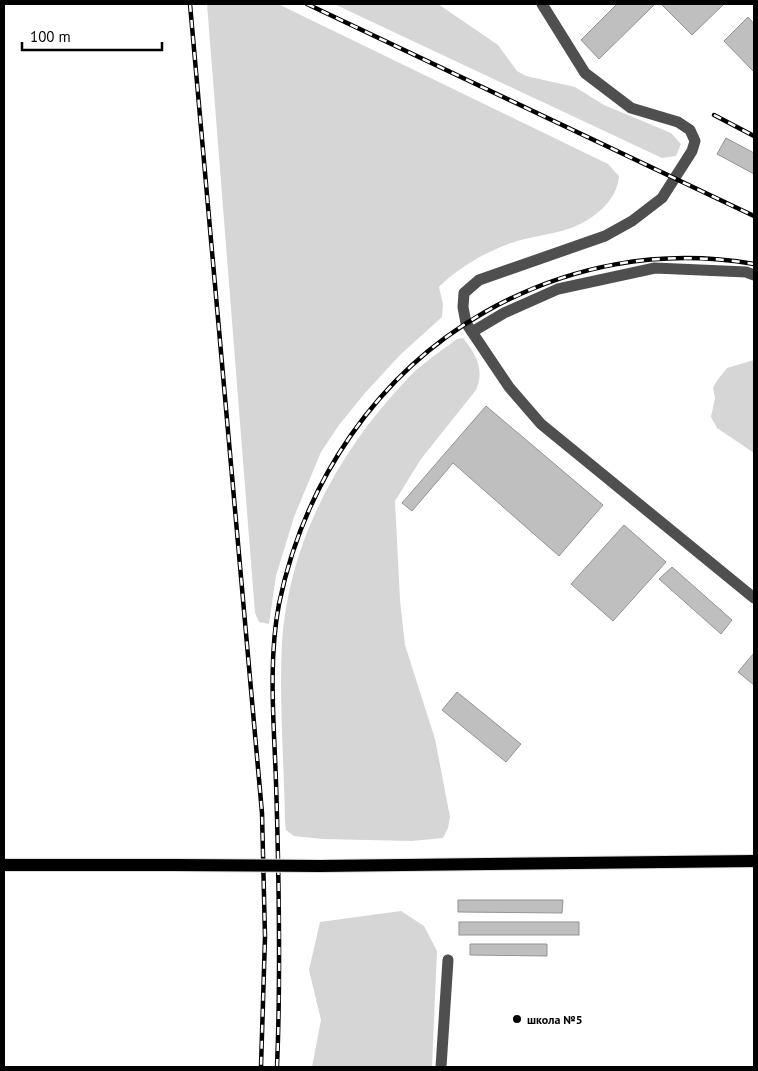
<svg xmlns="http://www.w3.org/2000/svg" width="758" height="1071" viewBox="0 0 758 1071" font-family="'PT Sans',sans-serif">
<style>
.green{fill:#d6d6d6}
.building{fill:#bfbfbf;stroke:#939393}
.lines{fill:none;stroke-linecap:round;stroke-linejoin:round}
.major-casing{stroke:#dbdbdb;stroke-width:14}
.minor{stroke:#4f4f4f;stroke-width:11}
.major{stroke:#000;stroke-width:12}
.rail-casing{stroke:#000;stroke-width:4.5}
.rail{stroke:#fff;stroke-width:2.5;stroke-dasharray:8;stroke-linecap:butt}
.major-bridge-casing{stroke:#dbdbdb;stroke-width:14;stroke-linecap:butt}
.major-bridge{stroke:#000;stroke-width:12}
.poi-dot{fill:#000;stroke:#fff;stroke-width:2}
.labels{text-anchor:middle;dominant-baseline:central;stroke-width:4.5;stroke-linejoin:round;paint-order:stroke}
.poi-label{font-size:12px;font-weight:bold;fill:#000;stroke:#fff;text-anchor:start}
</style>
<rect width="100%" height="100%" fill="#fff"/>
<g class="green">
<path d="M207 4H278L608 164 619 176C618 189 612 199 602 209 570 238 540 231 503 246 479 256 457 269 439 287L443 304 442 317 400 355 365 393 339 425 321 452 294 517 276 576 269 624 259 622 255 613Z"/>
<polygon points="334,4 438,4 498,45 517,71 526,76 575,87 604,105 671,133 681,144 676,156 662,158"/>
<path d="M463 338C476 354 485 370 476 390L421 459 395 501 400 600 405 645 435 739 450 817 448 828 443 838 412 841 323 839 294 836 286 830 285 821C284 762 279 700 282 642 289 540 340 449 409 377 423 363 441 351 457 339Z"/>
<polygon points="754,360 754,453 717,428 711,417 715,398 713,388 716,382 727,368"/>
<polygon points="401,911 424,926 437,951 432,1067 312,1067 321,1020 309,970 320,922"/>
</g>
<g class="building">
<polygon points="617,4 655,4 599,59 581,40"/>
<polygon points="661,4 724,4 692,35"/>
<polygon points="748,17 754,24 754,72 724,41"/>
<polygon points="726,138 754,153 754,174 717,154"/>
<polygon points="486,406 603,505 559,556 453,463 412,511 402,503"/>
<polygon points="624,525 666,562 613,621 571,584"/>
<polygon points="672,567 732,620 721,634 659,579"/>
<polygon points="754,653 754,685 738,672"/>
<polygon points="457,692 521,744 506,762 442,710"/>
<polygon points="458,900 563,900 562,913 458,912"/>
<rect x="459" y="922" width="120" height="13"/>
<polygon points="470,944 547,944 547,956 470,955"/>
</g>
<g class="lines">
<g class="major-casing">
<g id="major">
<polyline points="4,865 172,865"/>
<polyline points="320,866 754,861"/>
</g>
</g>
<g class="minor">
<polyline points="542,4 585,73 631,108 678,122 690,130 695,141 692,151 662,198 632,221 605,236 479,280 464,293 463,307 466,323 509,387 541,424 754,598"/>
<polyline points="472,332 504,313 558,289 655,268 746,272 754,275"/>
<polyline points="441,1067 448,960"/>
</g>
<use href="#major" class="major"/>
<g class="rail-casing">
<g id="rail">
<polyline points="190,4 262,813 265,937 261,1067"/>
<polyline points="307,4 754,216"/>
<polyline points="714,115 754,136"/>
<path d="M277 1067C281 972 279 878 276 782 274 723 268 662 279 604 304 483 376 374 485 312 568 265 660 248 754 264"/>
</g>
</g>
<use href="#rail" class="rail"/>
<g class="major-bridge-casing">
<polyline id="major-bridge" points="172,865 320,866"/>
</g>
<use href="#major-bridge" class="major-bridge"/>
</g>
<circle class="poi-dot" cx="517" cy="1019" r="5"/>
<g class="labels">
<g class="poi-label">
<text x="527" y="1019">школа №5</text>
</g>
</g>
<rect width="758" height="1071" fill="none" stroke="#000000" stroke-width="10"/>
<path d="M22 42v8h140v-8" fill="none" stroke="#000000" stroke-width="2.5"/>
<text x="30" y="42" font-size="15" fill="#000000" stroke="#ffffff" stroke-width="4" paint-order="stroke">100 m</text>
</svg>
